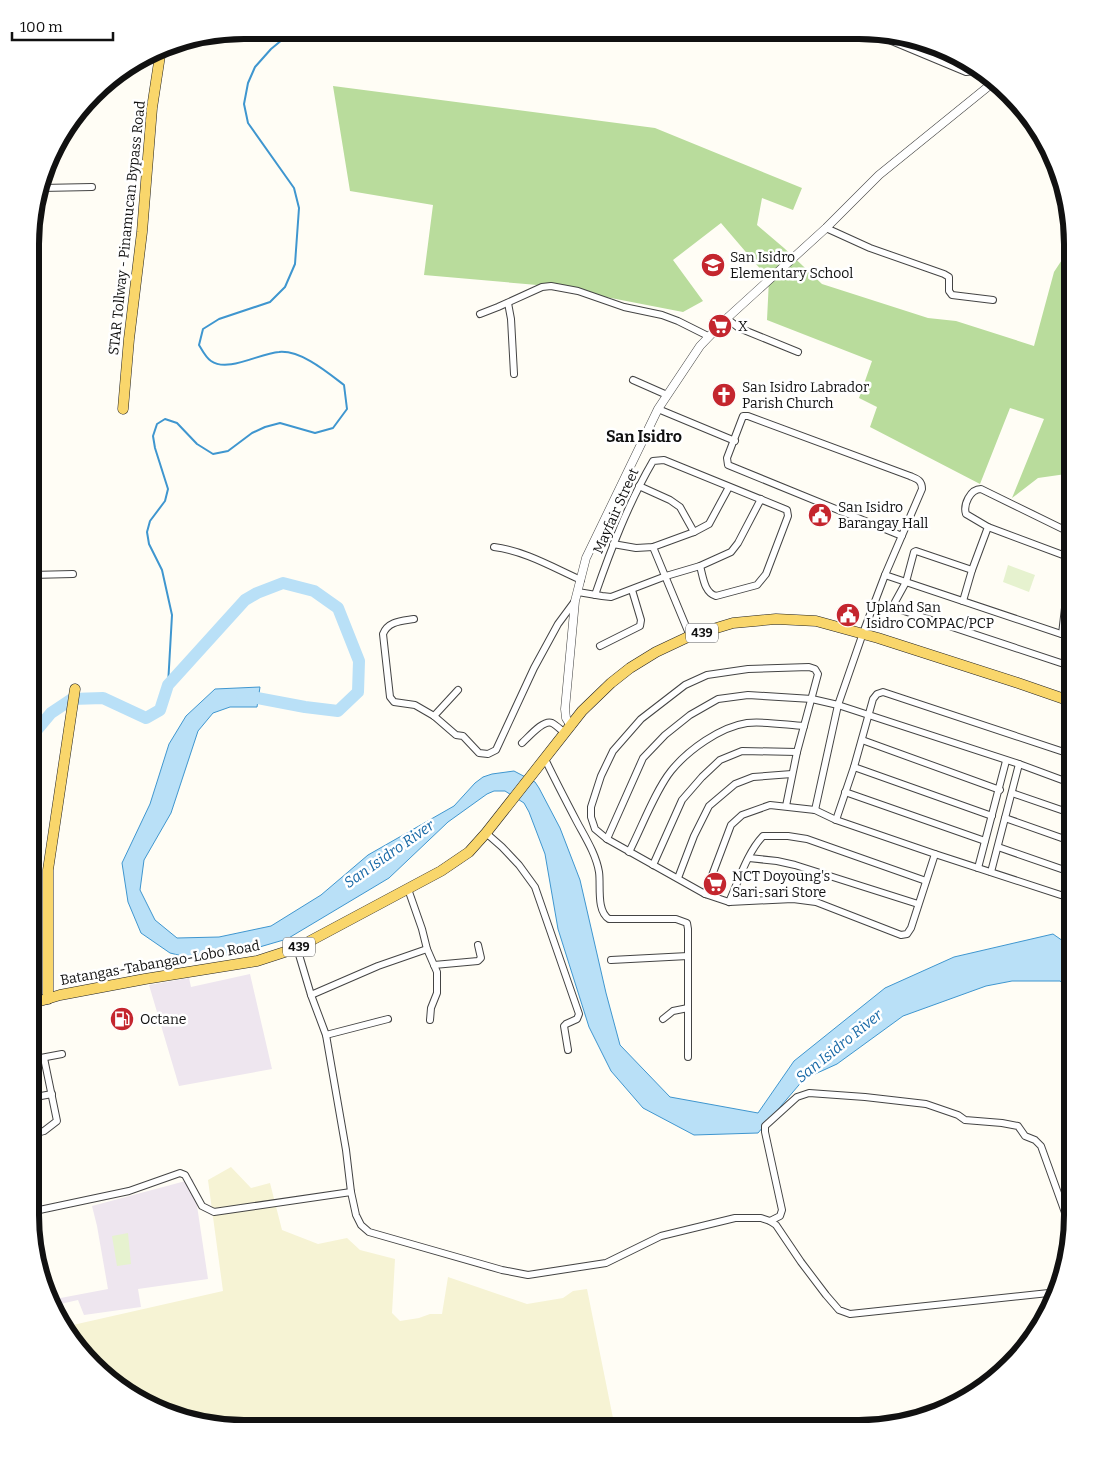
<svg xmlns="http://www.w3.org/2000/svg" width="1103" height="1459" viewBox="0 0 1103 1459" font-family="Bitter,serif">
<style>
.industrial{fill:#eee6ef}
.farmland{fill:#f6f3d4}
.forest{fill:#b9dc9c}
.pitch{fill:#e6f2cf}
.water{fill:#b9e0f7;stroke:#3f96cf}
.lines{fill:none;stroke-linecap:round;stroke-linejoin:round}
.stream{stroke:#3f96cf;stroke-width:2}
.river{stroke:#b9e0f7;stroke-width:12}
.minor-casing{stroke:#444;stroke-width:8}
.tertiary-casing{stroke:#444;stroke-width:9}
.primary-casing{stroke:#222;stroke-width:11}
.minor{stroke:#fff;stroke-width:6}
.tertiary{stroke:#fff;stroke-width:8}
.primary{stroke:#f9d66b;stroke-width:10}
.labels{text-anchor:middle;dominant-baseline:central;stroke-width:5;stroke-linejoin:round;paint-order:stroke}
.shield{fill:#fff;stroke:#585858;stroke-width:1}
.shield-label{font-size:12px;font-weight:bold;fill:#111}
.street-label{font-size:14px;fill:#111;stroke:#fff}
.poi-label{font-size:14px;fill:#111;stroke:#fff;text-anchor:start}
.water-label{font-size:15px;font-style:italic;fill:#1768a6;stroke:#fff}
.quarter-label{font-size:16px;font-weight:bold;fill:#111;stroke:#fff}
.rim{fill:none;stroke:#111;stroke-width:6}
</style>
<rect width="100%" height="100%" fill="#fffdf5"/>
<g class="industrial">
<polygon points="250,974 272,1069 179,1086 149,985 189,978 191,987"/>
<polygon points="193,1179 208,1279 138,1289 141,1307 84,1315 78,1300 51,1306 50,1300 108,1289 97,1226 92,1206"/>
</g>
<polygon class="farmland" points="231,1167 251,1188 270,1183 282,1230 318,1244 347,1238 360,1250 395,1259 392,1313 400,1321 419,1318 430,1314 442,1314 448,1277 527,1304 563,1298 573,1291 587,1289 615,1428 216,1427 125,1393 96,1368 95,1364 92,1364 83,1356 64,1327 223,1291 208,1180"/>
<polygon class="forest" points="333,86 655,128 802,188 793,210 762,198 757,225 784,248 822,284 928,318 956,321 1034,346 1054,272 1073,243 1073,473 1038,478 1012,498 1044,419 1010,408 980,484 870,427 877,407 859,398 872,361 767,320 769,279 721,223 673,260 703,301 683,312 549,286 424,275 433,205 350,191"/>
<g class="pitch">
<polygon points="1008,565 1035,575 1029,592 1003,582"/>
<polygon points="128,1233 131,1264 117,1266 112,1236"/>
</g>
<polygon class="water" points="260,687 257,707 230,707 213,713 198,731 171,813 144,860 140,890 155,920 177,938 219,937 271,926 321,895 368,855 454,806 475,783 483,777 492,774 514,771 535,782 539,788 560,828 580,880 606,993 620,1045 670,1097 758,1113 794,1061 885,988 954,957 1053,934 1073,948 1073,990 1060,981 1012,981 986,986 903,1016 837,1064 804,1079 758,1133 694,1135 643,1108 611,1071 589,1027 558,929 545,854 529,812 524,803 505,791 494,791 487,794 448,822 389,878 287,939 239,953 199,960 170,953 141,933 128,902 122,863 150,804 169,744 186,716 215,689"/>
<g class="lines">
<path class="stream" d="M168 685 172 615 162 570 149 544 147 532 150 521 165 501 168 489 155 448 153 436 157 424 165 419 177 423 197 444 213 454 228 451 252 433 265 427 280 423 315 433 333 428 347 409 344 385C327 372 301 350 279 352 260 353 228 373 211 361 206 358 202 350 199 345L203 329 219 319 270 302 285 287 295 264 299 208 294 188 248 123 244 104 248 83 255 67 271 49 294 30"/>
<polyline class="river" points="31,737 51,713 72,699 103,698 146,718 160,710 168,685 245,600 257,593 283,583 314,591 338,608 359,661 358,692 338,711 305,707 242,695"/>
<g class="minor-casing">
<g id="minor">
<polyline points="870,32 966,72 975,71 979,68"/>
<polyline points="942,61 947,50"/>
<polyline points="41,188 92,187"/>
<polyline points="826,228 870,248 944,274 949,277 949,291 952,295 993,300"/>
<polyline points="508,303 511,319 514,374"/>
<polyline points="480,314 498,307 542,287 551,286 578,291 624,307 662,315 678,321 708,336"/>
<polyline points="726,318 739,328 798,352"/>
<polyline points="633,380 667,395"/>
<polyline points="658,409 735,441"/>
<polyline points="639,486 670,500 680,507 694,532"/>
<polyline points="613,544 636,548 653,547 694,532 709,524 729,487"/>
<path d="M494 547C525 551 552 567 581 580"/>
<polyline points="653,547 690,636"/>
<path d="M1071 558 988 527 966 514C963 505 970 489 981 489L1073 534"/>
<polyline points="972,570 916,551 914,552 906,582 895,602 895,606 898,609 1073,667"/>
<polyline points="31,575 73,574"/>
<polyline points="885,575 1073,638"/>
<polyline points="578,592 602,596 611,597 666,576 700,566 731,552 738,543 761,499"/>
<path d="M595 595C611 549 628 504 653 461L664 460 787 510 788 516 766 574 757 585 716 596C704 593 703 576 700 566"/>
<polyline points="963,601 972,570 988,527"/>
<path d="M414 619C402 621 388 621 383 634L390 697 394 702 415 705 434 716 456 735 463 736 479 753 488 754 496 750 534 668 558 624 575 601"/>
<polyline points="1062,634 1073,539"/>
<polyline points="600,646 640,626 641,620 632,590"/>
<polyline points="434,716 458,690"/>
<polyline points="862,740 1000,790"/>
<path d="M522 743C528 738 543 719 552 723 556 725 561 730 565 733"/>
<path d="M545 759C555 780 566 801 577 822 585 837 596 854 599 872 601 885 596 911 609 919H676L687 923 688 929V1057"/>
<polyline points="854,767 992,816"/>
<polyline points="845,792 985,841"/>
<polyline points="1012,793 1073,814"/>
<polyline points="786,806 797,752 818,674 815,669 809,667 748,669 707,675 685,685 641,719 613,751 601,776 591,807 591,817 595,829 607,839 705,894 729,902 793,899 816,902 901,935 907,934 911,928 935,854"/>
<path d="M815 810 838 705 863 633 885 575 922 489C922 480 917 479 910 476L748 416H743L727 458 728 465 902 536"/>
<polyline points="1005,818 1073,842"/>
<polyline points="836,820 854,767 873,699 877,694 883,692 1073,755"/>
<polyline points="486,833 502,847 519,865 535,887 579,1014 577,1019 566,1024 564,1026 568,1050"/>
<polyline points="607,839 643,758 665,735 690,715 718,699 748,695 812,699 838,705 1019,764 1073,784"/>
<polyline points="998,847 1073,873"/>
<path d="M629 852C641 829 655 791 671 771 688 750 720 727 747 723 764 721 787 725 804 726"/>
<polyline points="749,858 777,861 795,865 918,904"/>
<polyline points="653,865 682,800 702,777 720,760 742,751 797,752"/>
<polyline points="978,868 1006,761"/>
<polyline points="991,872 1019,764"/>
<polyline points="678,878 694,836 709,806 735,784 753,777 792,774"/>
<polyline points="408,889 422,929 427,949 437,972 437,993 431,1008 430,1020"/>
<polyline points="705,894 731,825 742,815 770,805 815,810 836,820 935,854 1073,899"/>
<path d="M729 902C739 880 747 853 763 836H788L807 839 926 881"/>
<polyline points="297,948 311,995 326,1035 346,1150 351,1192 356,1215 361,1225 369,1232 502,1270 528,1275 606,1263 661,1236 735,1218 761,1218 770,1221 776,1225 801,1262 826,1295 839,1310 850,1314 1058,1292"/>
<polyline points="611,960 688,956"/>
<polyline points="434,965 478,961 481,958 478,945"/>
<polyline points="311,995 378,966 427,949"/>
<polyline points="663,1019 673,1011 688,1008"/>
<polyline points="326,1035 388,1019"/>
<polyline points="30,1060 62,1054"/>
<polyline points="30,1098 52,1094"/>
<polyline points="30,1135 44,1131 57,1121 44,1058"/>
<polyline points="30,1212 129,1191 180,1173 185,1175 202,1206 214,1212 351,1192"/>
<polyline points="770,1221 780,1216 782,1210 765,1132 765,1126 797,1097 809,1093 865,1097 926,1104 958,1115 965,1120 1002,1123 1018,1126 1025,1136 1035,1140 1041,1146 1072,1232"/>
</g>
</g>
<g class="tertiary-casing">
<polyline id="tertiary" points="571,726 566,718 565,709 575,601 586,558 658,409 700,346 725,320 826,228 879,175 995,81"/>
</g>
<g class="primary-casing">
<g id="primary">
<polyline points="123,409 129,339 142,232 152,108 161,49"/>
<polyline points="48,999 48,870 75,689"/>
<polyline points="30,1004 60,995 145,979 257,961 297,948 441,871 469,852 486,833 582,711 611,683 630,668 656,652 690,636 733,623 776,619 816,621 878,638 1018,683 1073,702"/>
</g>
</g>
<use href="#minor" class="minor"/>
<use href="#tertiary" class="tertiary"/>
<use href="#primary" class="primary"/>
</g>
<defs>
<g id="school-disc" transform="scale(1.25)"><circle r="9.5" fill="#c4262e" stroke="#fff"/><path d="M0-5L7-2L0 1L-7-2ZM-4 1L0 2.5L4 1V4Q0 6-4 4Z" fill="#fff"/></g>
<g id="supermarket-disc" transform="scale(1.25)"><circle r="9.5" fill="#c4262e" stroke="#fff"/><path d="M-6-5.5h2.5l.6 2H6L4.5 2H-2.5L-4.4-4H-6ZM-1.5 3.2a1.3 1.3 0 1 0 .1 0ZM3 3.2a1.3 1.3 0 1 0 .1 0Z" fill="#fff"/></g>
<g id="church-disc" transform="scale(1.25)"><circle r="9.5" fill="#c4262e" stroke="#fff"/><path d="M-1.2-6h2.4v3.5h3.3v2.4h-3.3V6h-2.4V-.1h-3.3v-2.4h3.3Z" fill="#fff"/></g>
<g id="civic-disc" transform="scale(1.25)"><circle r="9.5" fill="#c4262e" stroke="#fff"/><path d="M-.6-6.5H3V-4.5H.6V-3L4-1V1h2V6H-6V1h2V-1L-.6-3ZM-1.2 2.5V6h2.4V2.5Z" fill="#fff"/></g>
<g id="fuel-disc" transform="scale(1.25)"><circle r="9.5" fill="#c4262e" stroke="#fff"/><path d="M-5.5-6h7V0h2V4h1.3V-2.5L3-4.5l.8-.8L6-3V5H2.5V1h-1V6h-7ZM-4.2-4.7v3.2H.2V-4.7Z" fill="#fff"/></g>
</defs>
<g fill-rule="evenodd">
<use href="#school-disc" x="713" y="265"/>
<use href="#supermarket-disc" x="720" y="326"/>
<use href="#church-disc" x="724" y="395"/>
<use href="#civic-disc" x="820" y="515"/>
<use href="#civic-disc" x="848" y="615"/>
<use href="#supermarket-disc" x="715" y="884"/>
<use href="#fuel-disc" x="122" y="1019"/>
</g>
<g class="labels">
<g class="shield">
<rect x="686" y="623.5" width="32" height="19" rx="4"/>
<rect x="283" y="937.5" width="32" height="19" rx="4"/>
</g>
<g class="shield-label">
<text x="702" y="633">439</text>
<text x="299" y="947">439</text>
</g>
<g class="street-label">
<text transform="translate(127 228) rotate(-84)">STAR Tollway - Pinamucan Bypass Road</text>
<text transform="translate(616 511) rotate(-66)">Mayfair Street</text>
<text transform="translate(160 963) rotate(-10)">Batangas-Tabangao-Lobo Road</text>
</g>
<g class="poi-label">
<text x="730" y="257">San Isidro<tspan x="730" dy="16">Elementary School</tspan></text>
<text x="738" y="326">X</text>
<text x="742" y="387">San Isidro Labrador<tspan x="742" dy="16">Parish Church</tspan></text>
<text x="838" y="507">San Isidro<tspan x="838" dy="16">Barangay Hall</tspan></text>
<text x="866" y="607">Upland San<tspan x="866" dy="16">Isidro COMPAC/PCP</tspan></text>
<text x="732" y="876">NCT Doyoung's<tspan x="732" dy="16">Sari-sari Store</tspan></text>
<text x="140" y="1019">Octane</text>
</g>
<g class="water-label">
<text transform="translate(389 854) rotate(-35)">San Isidro River</text>
<text transform="translate(839 1046) rotate(-39)">San Isidro River</text>
</g>
<g class="quarter-label">
<text x="644" y="436">San Isidro</text>
</g>
</g>
<path d="M0 0H1103V1459H0ZM244 39H859A205 205 0 0 1 1064 244V1215A205 205 0 0 1 859 1420H244A205 205 0 0 1 39 1215V244A205 205 0 0 1 244 39Z" fill="#fff" fill-rule="evenodd"/>
<path class="rim" d="M244 39H859A205 205 0 0 1 1064 244V1215A205 205 0 0 1 859 1420H244A205 205 0 0 1 39 1215V244A205 205 0 0 1 244 39Z"/>
<path d="M12 32v8h101v-8" fill="none" stroke="#111111" stroke-width="2.5"/>
<text x="20" y="32" font-size="15" fill="#111111" stroke="#ffffff" stroke-width="4" paint-order="stroke">100 m</text>
</svg>
